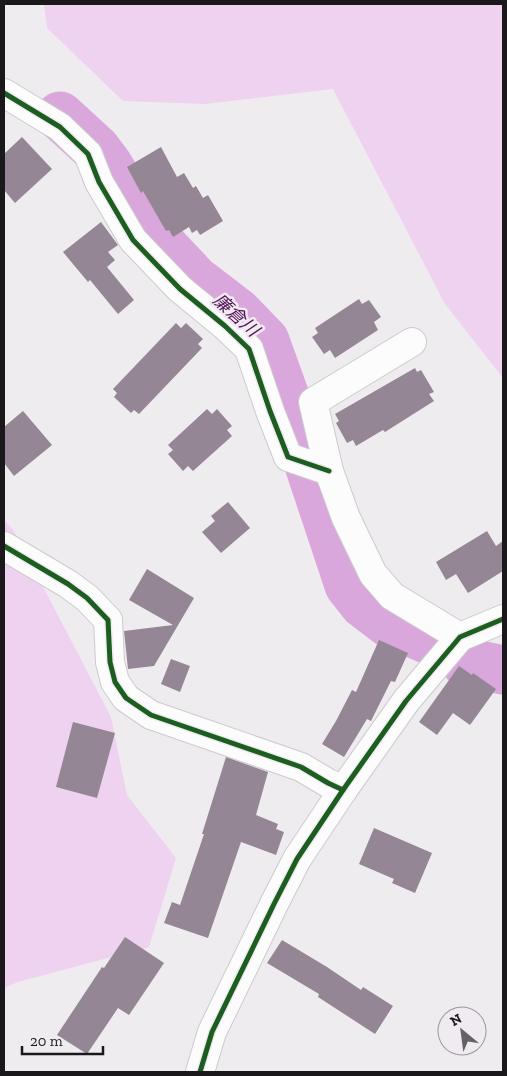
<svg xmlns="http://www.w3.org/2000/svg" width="507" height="1076" viewBox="0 0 507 1076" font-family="'Zilla Slab','Noto Sans JP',serif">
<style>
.green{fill:#efd2f0}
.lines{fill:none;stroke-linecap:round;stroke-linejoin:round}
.river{stroke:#d9a7db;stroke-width:49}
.building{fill:#948695}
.minor-casing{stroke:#cccacc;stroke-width:30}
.minor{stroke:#fdfcfd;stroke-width:28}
.cycleway-casing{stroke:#f0ebf0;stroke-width:8}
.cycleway{stroke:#1b5e20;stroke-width:5}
.labels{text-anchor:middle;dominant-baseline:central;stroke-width:5;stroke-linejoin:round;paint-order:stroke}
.water-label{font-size:18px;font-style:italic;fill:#541357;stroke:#f0ebf0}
</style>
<rect width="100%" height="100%" fill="#efecef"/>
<g class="green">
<polygon points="44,4 503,4 503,378 445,304 333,89 205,104 123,101 47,28"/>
<polygon points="4,520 14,531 111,717 127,795 176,858 149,947 18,982 4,988"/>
</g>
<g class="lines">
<g class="river">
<polyline points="60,116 96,149 108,165 146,228 195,280 238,313 265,341 303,447 349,585 364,604 389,623 429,640"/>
<polyline points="465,662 503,670"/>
</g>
</g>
<g class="building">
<polygon points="22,137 52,169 15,203 4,190 4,154"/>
<polygon points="161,147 177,177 184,173 193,188 196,186 203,198 208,195 223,221 200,235 197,230 192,233 189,227 173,237 169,230 166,231 143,191 141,193 127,167"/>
<polygon points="101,222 118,245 108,252 115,260 107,267 134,300 118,314 90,280 88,282 63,252"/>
<polygon points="359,299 362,304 369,300 381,317 374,322 378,330 335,358 330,350 324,354 312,337 318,333 315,328"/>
<polygon points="176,323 181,328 186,323 203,339 198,344 202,348 139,414 134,410 131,413 114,397 117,393 113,389"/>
<polygon points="415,368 417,372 421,370 434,392 429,394 434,401 385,432 383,430 356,446 353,440 347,443 336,423 339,421 335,414"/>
<polygon points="207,409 212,414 217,409 232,426 227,430 232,436 193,471 188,466 183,471 168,454 173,450 168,445"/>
<polygon points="23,411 52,445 14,476 4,463 4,427"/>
<polygon points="228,502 250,528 221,553 202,532 215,521 211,516"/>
<polygon points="487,531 496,546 503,541 503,571 468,593 456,574 446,580 436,562"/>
<polygon points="147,569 194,598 154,666 128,669 124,631 173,625 129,600"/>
<polygon points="379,640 408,653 395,682 391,681 371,721 367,719 344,757 322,744 336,721 352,690 356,692"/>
<polygon points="171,659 190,666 180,692 161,684"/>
<polygon points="459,666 472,675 473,673 496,689 470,725 453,713 437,735 419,722"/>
<polygon points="73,722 115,733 97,798 56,787"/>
<polygon points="226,757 268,772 256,815 278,824 276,829 284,832 276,855 241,842 208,938 164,923 172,902 180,905 204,834 202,834"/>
<polygon points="374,828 432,853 415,893 392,883 394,879 359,864"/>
<polygon points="125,937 164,963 129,1015 118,1008 87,1054 57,1035 102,967 104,968"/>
<polygon points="282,940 327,967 361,990 363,987 393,1006 375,1034 318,997 319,994 267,963"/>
</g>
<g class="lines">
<g class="minor-casing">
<g id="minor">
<polyline points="4,93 60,127 88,154 99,182 133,240 180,289 225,326 249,349 270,411 288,457 329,471"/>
<polyline points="412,342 313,402 329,471 346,518 373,574 392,596 460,637"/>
<polyline points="4,546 68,584 87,598 108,620 110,662 115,682 126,698 151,715 301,767 328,783 343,790"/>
<polyline points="200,1072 212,1032 274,904 297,859 343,790 406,701 460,637 503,619"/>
</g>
</g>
<use href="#minor" class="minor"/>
<g class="cycleway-casing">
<g id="cycleway">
<polyline points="4,93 60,127 88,154 99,182 133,240 180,289 225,326 249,349 270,411 288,457 329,471"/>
<polyline points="4,546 68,584 87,598 108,620 110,662 115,682 126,698 151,715 301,767 328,783 343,790"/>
<polyline points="200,1072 212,1032 274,904 297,859 343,790 406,701 460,637 503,619"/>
</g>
</g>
<use href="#cycleway" class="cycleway"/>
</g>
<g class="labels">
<g class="water-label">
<text transform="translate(236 315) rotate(42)">廉倉川</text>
</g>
</g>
<rect width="507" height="1076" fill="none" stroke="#1a181a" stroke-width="10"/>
<g transform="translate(462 1031) rotate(331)"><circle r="24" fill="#f0ebf0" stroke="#9a979a"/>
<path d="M0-4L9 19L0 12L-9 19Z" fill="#656265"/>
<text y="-8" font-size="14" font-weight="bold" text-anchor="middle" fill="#1a181a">N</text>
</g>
<path d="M22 1046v8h81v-8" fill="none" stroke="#1a181a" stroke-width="2.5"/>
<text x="30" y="1046" font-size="15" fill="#1a181a" stroke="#f0ebf0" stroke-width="4" paint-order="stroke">20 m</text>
</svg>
